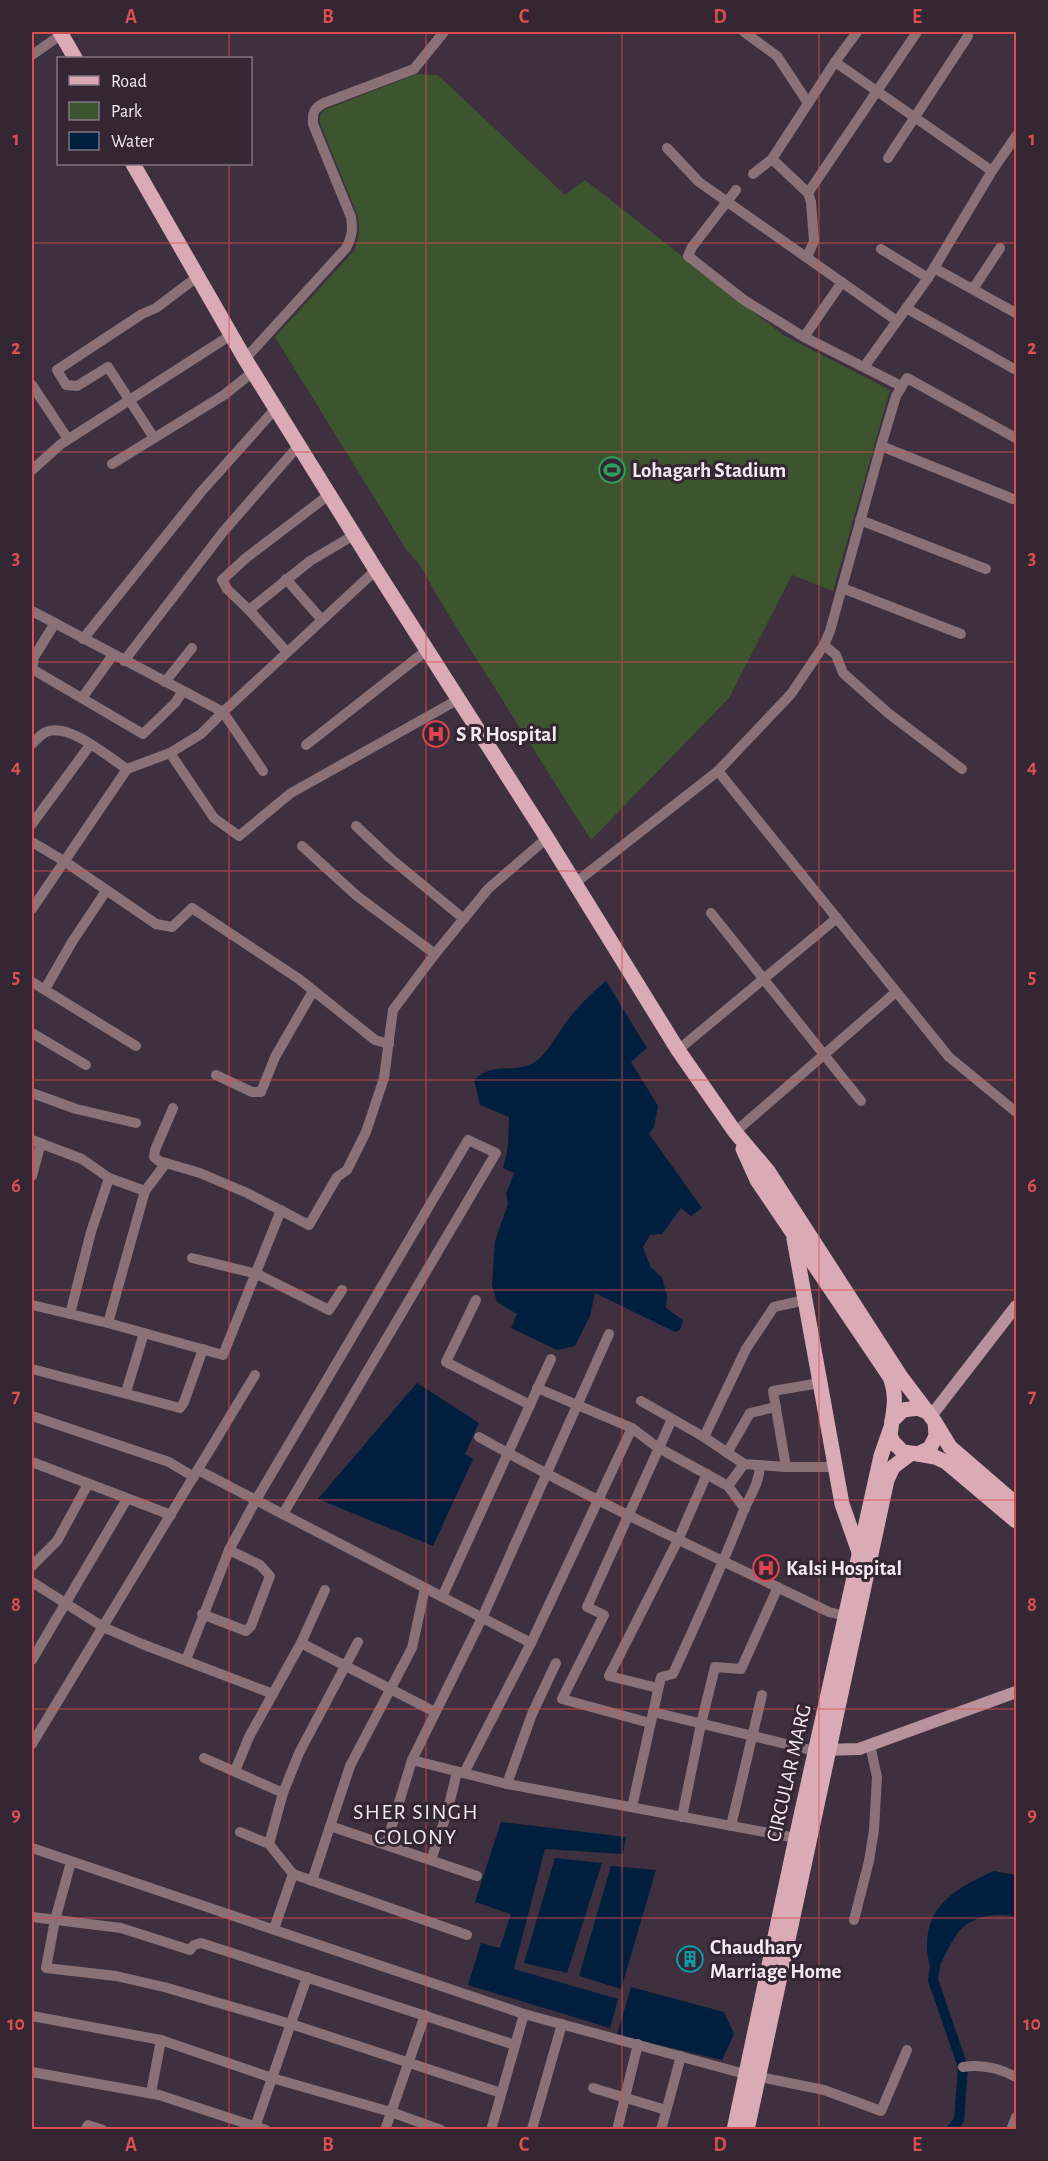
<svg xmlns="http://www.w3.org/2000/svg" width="1048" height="2161" viewBox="0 0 1048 2161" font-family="'Alegreya Sans',sans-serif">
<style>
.green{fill:#3d552e}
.water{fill:#001f3e}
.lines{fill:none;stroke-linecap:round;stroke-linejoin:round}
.canal{stroke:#001f3e;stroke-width:10}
.street{stroke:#897177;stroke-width:10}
.secondary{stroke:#b7919b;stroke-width:12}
.primary{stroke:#dbaab7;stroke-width:15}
.grid{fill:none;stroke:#dc4f51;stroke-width:1.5;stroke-opacity:0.55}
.labels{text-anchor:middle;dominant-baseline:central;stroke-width:6;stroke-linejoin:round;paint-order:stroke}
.poi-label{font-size:21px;font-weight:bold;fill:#f4eaf3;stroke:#342633;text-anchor:start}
.street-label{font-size:21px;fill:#f4eaf3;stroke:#342633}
.neighbourhood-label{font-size:22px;letter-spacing:1.5px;fill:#f4eaf3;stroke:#342633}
.neatline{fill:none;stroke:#dc4f51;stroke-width:2}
.grid-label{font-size:20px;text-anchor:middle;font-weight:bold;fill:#dc4f51}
</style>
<rect width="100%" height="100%" fill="#3e303e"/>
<path class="green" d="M417 74 438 75 565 195 585 180 783 335 890 390 833 591 792 575 729 698 591 840 448 614 419 564 406 549 275 337 354 251C359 238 361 228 357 214L320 123V116L324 110Z"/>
<g class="water">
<path d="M606 981 647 1048 631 1062 658 1106 654 1127 649 1134 702 1208 691 1216 681 1208 662 1234 650 1235 643 1247 650 1266 662 1278 667 1296 666 1308 683 1320 680 1330 675 1332 595 1293 590 1316 575 1346 557 1350 511 1328 517 1314 497 1302 492 1285 495 1241 508 1204 506 1194 514 1173 503 1168 508 1147 509 1117 480 1105 474 1080C495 1060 513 1075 535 1062 548 1053 557 1034 567 1021 578 1006 591 994 606 981Z"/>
<polygon points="417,1383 479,1423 465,1454 473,1459 433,1546 318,1499"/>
<polygon points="501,1822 626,1837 623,1854 545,1849 514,1969 618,1999 610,2028 468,1985 481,1943 500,1948 511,1914 475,1902"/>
<polygon points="555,1858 602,1863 567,1973 524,1963"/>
<polygon points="611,1866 656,1870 621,1989 579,1976"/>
<path d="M994 1871 1016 1875V1917C1000 1912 977 1915 963 1927 952 1937 940 1966 933 1980 931 1969 927 1957 927 1947 926 1904 960 1886 994 1871Z"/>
<polygon points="631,1987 724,2012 734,2034 722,2060 617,2035"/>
</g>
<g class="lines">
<polyline class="canal" points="935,1967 933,1980 963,2067 959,2120 951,2130"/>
<g class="street">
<polyline points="744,32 777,56 808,103"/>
<polyline points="32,55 62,34"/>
<polyline points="835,62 992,171"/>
<polyline points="667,148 699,182 897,321"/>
<polyline points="888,158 968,36"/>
<polyline points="772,159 808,193 811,202 814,241 807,257"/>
<polyline points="753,174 772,159 835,62 857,32"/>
<polyline points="736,190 692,247 688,256 744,300 804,337 901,386"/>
<polyline points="808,193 917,32"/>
<polyline points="881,249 928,278"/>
<polyline points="934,268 1016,313"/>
<polyline points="973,289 1000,248"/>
<polyline points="906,308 1016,370"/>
<polyline points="804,337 842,282"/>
<path d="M245 359 346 248C352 237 353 230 351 217L313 124C312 113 314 108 324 103L414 69 444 32"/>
<polyline points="864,367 928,278 992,171 1016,136"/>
<polyline points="32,385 68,439"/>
<polyline points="154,438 108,367 77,386 66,385 57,370 142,314 156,308 197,277"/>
<polyline points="881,446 1013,499"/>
<polyline points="112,464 224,395 253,372"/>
<polyline points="32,470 61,444 231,335"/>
<polyline points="860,520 986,569"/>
<polyline points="286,579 322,620"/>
<polyline points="842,588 961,634"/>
<polyline points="249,610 310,561 354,535"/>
<polyline points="32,611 223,712 263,771"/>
<polyline points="83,639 201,492 276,408"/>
<polyline points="824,645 836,655 843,673 888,713 962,769"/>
<polyline points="287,652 249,610 227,589 222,580 246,558 330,494"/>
<polyline points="124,661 223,532 299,445"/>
<polyline points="32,669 143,734 175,703 183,691"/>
<polyline points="32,669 34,657 55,623"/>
<polyline points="165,682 192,648"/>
<polyline points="82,698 113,655"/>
<path d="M32 744C36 740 41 734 46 732 69 722 108 757 127 769"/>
<polyline points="306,745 427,650"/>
<polyline points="170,753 214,818 239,836 291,793 459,699"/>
<polyline points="718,771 949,1057 1016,1112"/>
<polyline points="32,824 90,745"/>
<polyline points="356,826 390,858 464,919"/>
<polyline points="32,842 64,861 156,924 172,927 192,908 299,979 375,1040 389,1044"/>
<polyline points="302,846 357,896 435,954"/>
<polyline points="575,883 718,771 791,694 824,645 830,631 881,446 896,396 907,378 1016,438"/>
<polyline points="32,909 127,769 170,753 201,734 223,712 376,570"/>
<polyline points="711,913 861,1101"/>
<polyline points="32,982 136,1046"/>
<polyline points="45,989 72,942 106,891"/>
<polyline points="32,1033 86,1065"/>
<polyline points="678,1050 837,918"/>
<polyline points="216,1075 252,1092 261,1092 275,1057 313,991"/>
<polyline points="32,1093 76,1109 136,1123"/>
<polyline points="173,1108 155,1150 154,1157 159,1161 200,1173 247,1193 309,1225 337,1177 347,1170 366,1132 384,1078 393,1010 435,954 488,889 547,838"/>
<polyline points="735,1132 896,992"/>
<polyline points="32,1140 82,1159 109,1178 145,1191"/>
<polyline points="166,1163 145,1191 108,1323 223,1355 281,1210"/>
<polyline points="32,1176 41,1143"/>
<polyline points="192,1258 257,1274 329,1310 342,1290"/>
<polyline points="476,1300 446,1362 530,1405"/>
<polyline points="32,1305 108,1323"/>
<polyline points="70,1314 91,1232 109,1178"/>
<polyline points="609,1334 482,1618 412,1760 507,1784 796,1838"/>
<polyline points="32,1369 180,1408 184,1402 203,1349"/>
<polyline points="537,1388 632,1428 657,1447 728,1486 745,1509"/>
<polyline points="126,1392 144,1333"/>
<polyline points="641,1401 704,1437 744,1464 786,1467 835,1467"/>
<polyline points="32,1416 169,1462 194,1477"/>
<path d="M479 1437C593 1501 711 1555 829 1612L850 1617"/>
<polyline points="704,1437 746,1349 774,1307 805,1300"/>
<polyline points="727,1453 750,1413 776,1407"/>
<polyline points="32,1462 171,1515"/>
<polyline points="786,1467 773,1391 820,1383"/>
<polyline points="198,1470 531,1643"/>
<polyline points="728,1486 744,1464"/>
<polyline points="32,1566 57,1541 88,1484"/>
<polyline points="32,1582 103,1627 142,1644 273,1694"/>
<polyline points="442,1597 551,1359"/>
<polyline points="202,1614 246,1631 251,1626 270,1576 260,1565 229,1550"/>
<polyline points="301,1643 435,1712"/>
<polyline points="32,1660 127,1499"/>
<polyline points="186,1660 229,1550 256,1500 468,1140 496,1153 283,1514"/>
<polyline points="658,1688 609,1676 678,1540 707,1474"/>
<polyline points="653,1712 815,1751"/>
<polyline points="650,1723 562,1699 604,1615 587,1607 672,1419"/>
<polyline points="32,1744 255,1375"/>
<polyline points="204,1758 283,1793"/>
<polyline points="235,1771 249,1737 301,1643 325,1590"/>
<polyline points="464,1773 531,1643 632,1428"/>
<polyline points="507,1784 532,1714 556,1663"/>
<path d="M632 1807 661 1677 673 1674C697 1621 722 1567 743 1512 750 1495 759 1485 760 1465"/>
<polyline points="682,1817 701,1724 715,1667 741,1669 778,1587"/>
<polyline points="330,1826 477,1876"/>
<polyline points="731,1826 762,1695"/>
<polyline points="240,1832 269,1844 293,1874 467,1935"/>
<polyline points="269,1844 283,1793 299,1753 358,1642"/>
<polyline points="386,1845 412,1760"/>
<polyline points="32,1848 524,2014 745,2074 824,2090 881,2111 907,2050"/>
<polyline points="431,1860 447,1813 457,1772"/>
<polyline points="71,1862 55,1920 46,1968 116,1976 164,1987 291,2024 501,2093"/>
<polyline points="312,1881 350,1766 412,1648 425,1588"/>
<polyline points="32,1917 121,1928 190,1950 194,1945 201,1943 515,2045"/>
<polyline points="854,1920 869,1861 874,1830 877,1777 870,1745"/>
<polyline points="274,1929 293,1874"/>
<polyline points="32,2016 161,2040 272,2078 391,2112 441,2130"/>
<path d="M963 2067C982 2064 999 2068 1016 2077"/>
<polyline points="32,2072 159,2095 266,2130"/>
<polyline points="593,2088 666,2110"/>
<polyline points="151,2093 161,2040"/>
<polyline points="532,2129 562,2024"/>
<polyline points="85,2130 88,2125 103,2130"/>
<polyline points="254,2130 307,1977"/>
<polyline points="385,2130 425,2015"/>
<polyline points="491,2130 524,2014"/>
<polyline points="617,2130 638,2044"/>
<polyline points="661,2130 681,2056"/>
<polyline points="1011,2130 1016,2117"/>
</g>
<g class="secondary">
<polyline points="931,1416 1016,1306"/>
<polyline points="822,1750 859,1749 1016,1692"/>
</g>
<g class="primary">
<polyline points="60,32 75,58"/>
<polyline points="133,164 245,359 376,570 547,838 678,1050 735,1132 768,1171 901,1377 935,1422 936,1436 930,1448 918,1454 903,1452 893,1442 890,1435 892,1421 903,1410 918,1408 925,1411"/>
<path d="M743 1149 757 1180 890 1377C896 1393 895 1404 892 1421"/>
<polyline points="794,1239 842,1504 859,1552"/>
<polyline points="936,1424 950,1447 1016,1504"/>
<polyline points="918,1454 935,1457 946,1462 1016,1521"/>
<polyline points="734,2130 796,1838 881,1456 890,1430"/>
<polyline points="747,2130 887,1480 893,1467 910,1454"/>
</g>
</g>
<path class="grid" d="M229 32V58M426 32V2130M622 32V2130M819 32V2130M229 164V2130M32 243H1016M32 452H1016M32 662H1016M32 871H1016M32 1080H1016M32 1290H1016M32 1500H1016M32 1709H1016M32 1918H1016"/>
<defs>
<g id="stadium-ring" transform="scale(1.35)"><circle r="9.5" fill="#342633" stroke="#2e9e5b" stroke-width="1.5"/><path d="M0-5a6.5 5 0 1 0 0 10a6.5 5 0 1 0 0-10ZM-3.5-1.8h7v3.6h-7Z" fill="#2e9e5b"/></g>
<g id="hospital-ring" transform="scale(1.35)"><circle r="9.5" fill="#342633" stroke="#e0444e" stroke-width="1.5"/><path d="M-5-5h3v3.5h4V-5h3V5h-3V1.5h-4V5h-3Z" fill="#e0444e"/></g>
<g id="building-ring" transform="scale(1.35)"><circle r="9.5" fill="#342633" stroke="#0f9aa8" stroke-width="1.5"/><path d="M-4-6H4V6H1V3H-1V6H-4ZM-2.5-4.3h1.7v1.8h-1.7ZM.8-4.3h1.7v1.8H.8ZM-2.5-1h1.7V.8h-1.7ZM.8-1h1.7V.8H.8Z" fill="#0f9aa8"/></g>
</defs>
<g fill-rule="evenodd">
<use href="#stadium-ring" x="612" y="470"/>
<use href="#hospital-ring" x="436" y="734"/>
<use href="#hospital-ring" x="766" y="1568"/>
<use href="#building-ring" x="690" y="1959"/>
</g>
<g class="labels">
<g class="poi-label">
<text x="632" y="470">Lohagarh Stadium</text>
<text x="456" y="734">S R Hospital</text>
<text x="786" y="1568">Kalsi Hospital</text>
<text x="710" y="1947">Chaudhary<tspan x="710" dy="24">Marriage Home</tspan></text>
</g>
<g class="street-label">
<text transform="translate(789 1773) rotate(-77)">CIRCULAR MARG</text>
</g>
<g class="neighbourhood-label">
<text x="416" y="1812">SHER SINGH<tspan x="416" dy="25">COLONY</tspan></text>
</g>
</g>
<rect width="1048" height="2161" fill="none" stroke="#342633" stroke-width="66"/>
<rect x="57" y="57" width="195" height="108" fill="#342633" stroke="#817480" stroke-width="1.5"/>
<rect x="69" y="76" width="30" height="9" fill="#dbaab7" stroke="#817480" stroke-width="1.5"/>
<text x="111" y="87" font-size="18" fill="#f4eaf3">Road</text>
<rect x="69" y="102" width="30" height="18" fill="#3d552e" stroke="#817480" stroke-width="1.5"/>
<text x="111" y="117" font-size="18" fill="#f4eaf3">Park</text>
<rect x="69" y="132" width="30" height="18" fill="#001f3e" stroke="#817480" stroke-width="1.5"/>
<text x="111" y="147" font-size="18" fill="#f4eaf3">Water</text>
<rect x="33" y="33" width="982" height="2095" class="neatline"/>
<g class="grid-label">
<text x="131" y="23">A</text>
<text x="328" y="23">B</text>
<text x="524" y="23">C</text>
<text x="720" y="23">D</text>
<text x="917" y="23">E</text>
<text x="16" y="145">1</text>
<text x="1032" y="145">1</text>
<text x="16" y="354">2</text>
<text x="1032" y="354">2</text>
<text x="16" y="564">3</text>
<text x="1032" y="564">3</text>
<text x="16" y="773">4</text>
<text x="1032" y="773">4</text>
<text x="16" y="983">5</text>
<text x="1032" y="983">5</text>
<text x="16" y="1192">6</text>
<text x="1032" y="1192">6</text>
<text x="16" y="1402">7</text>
<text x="1032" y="1402">7</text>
<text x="16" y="1611">8</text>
<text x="1032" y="1611">8</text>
<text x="16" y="1821">9</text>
<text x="1032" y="1821">9</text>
<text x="16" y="2030">10</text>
<text x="1032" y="2030">10</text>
<text x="131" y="2151">A</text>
<text x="328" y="2151">B</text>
<text x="524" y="2151">C</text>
<text x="720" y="2151">D</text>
<text x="917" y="2151">E</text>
</g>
</svg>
